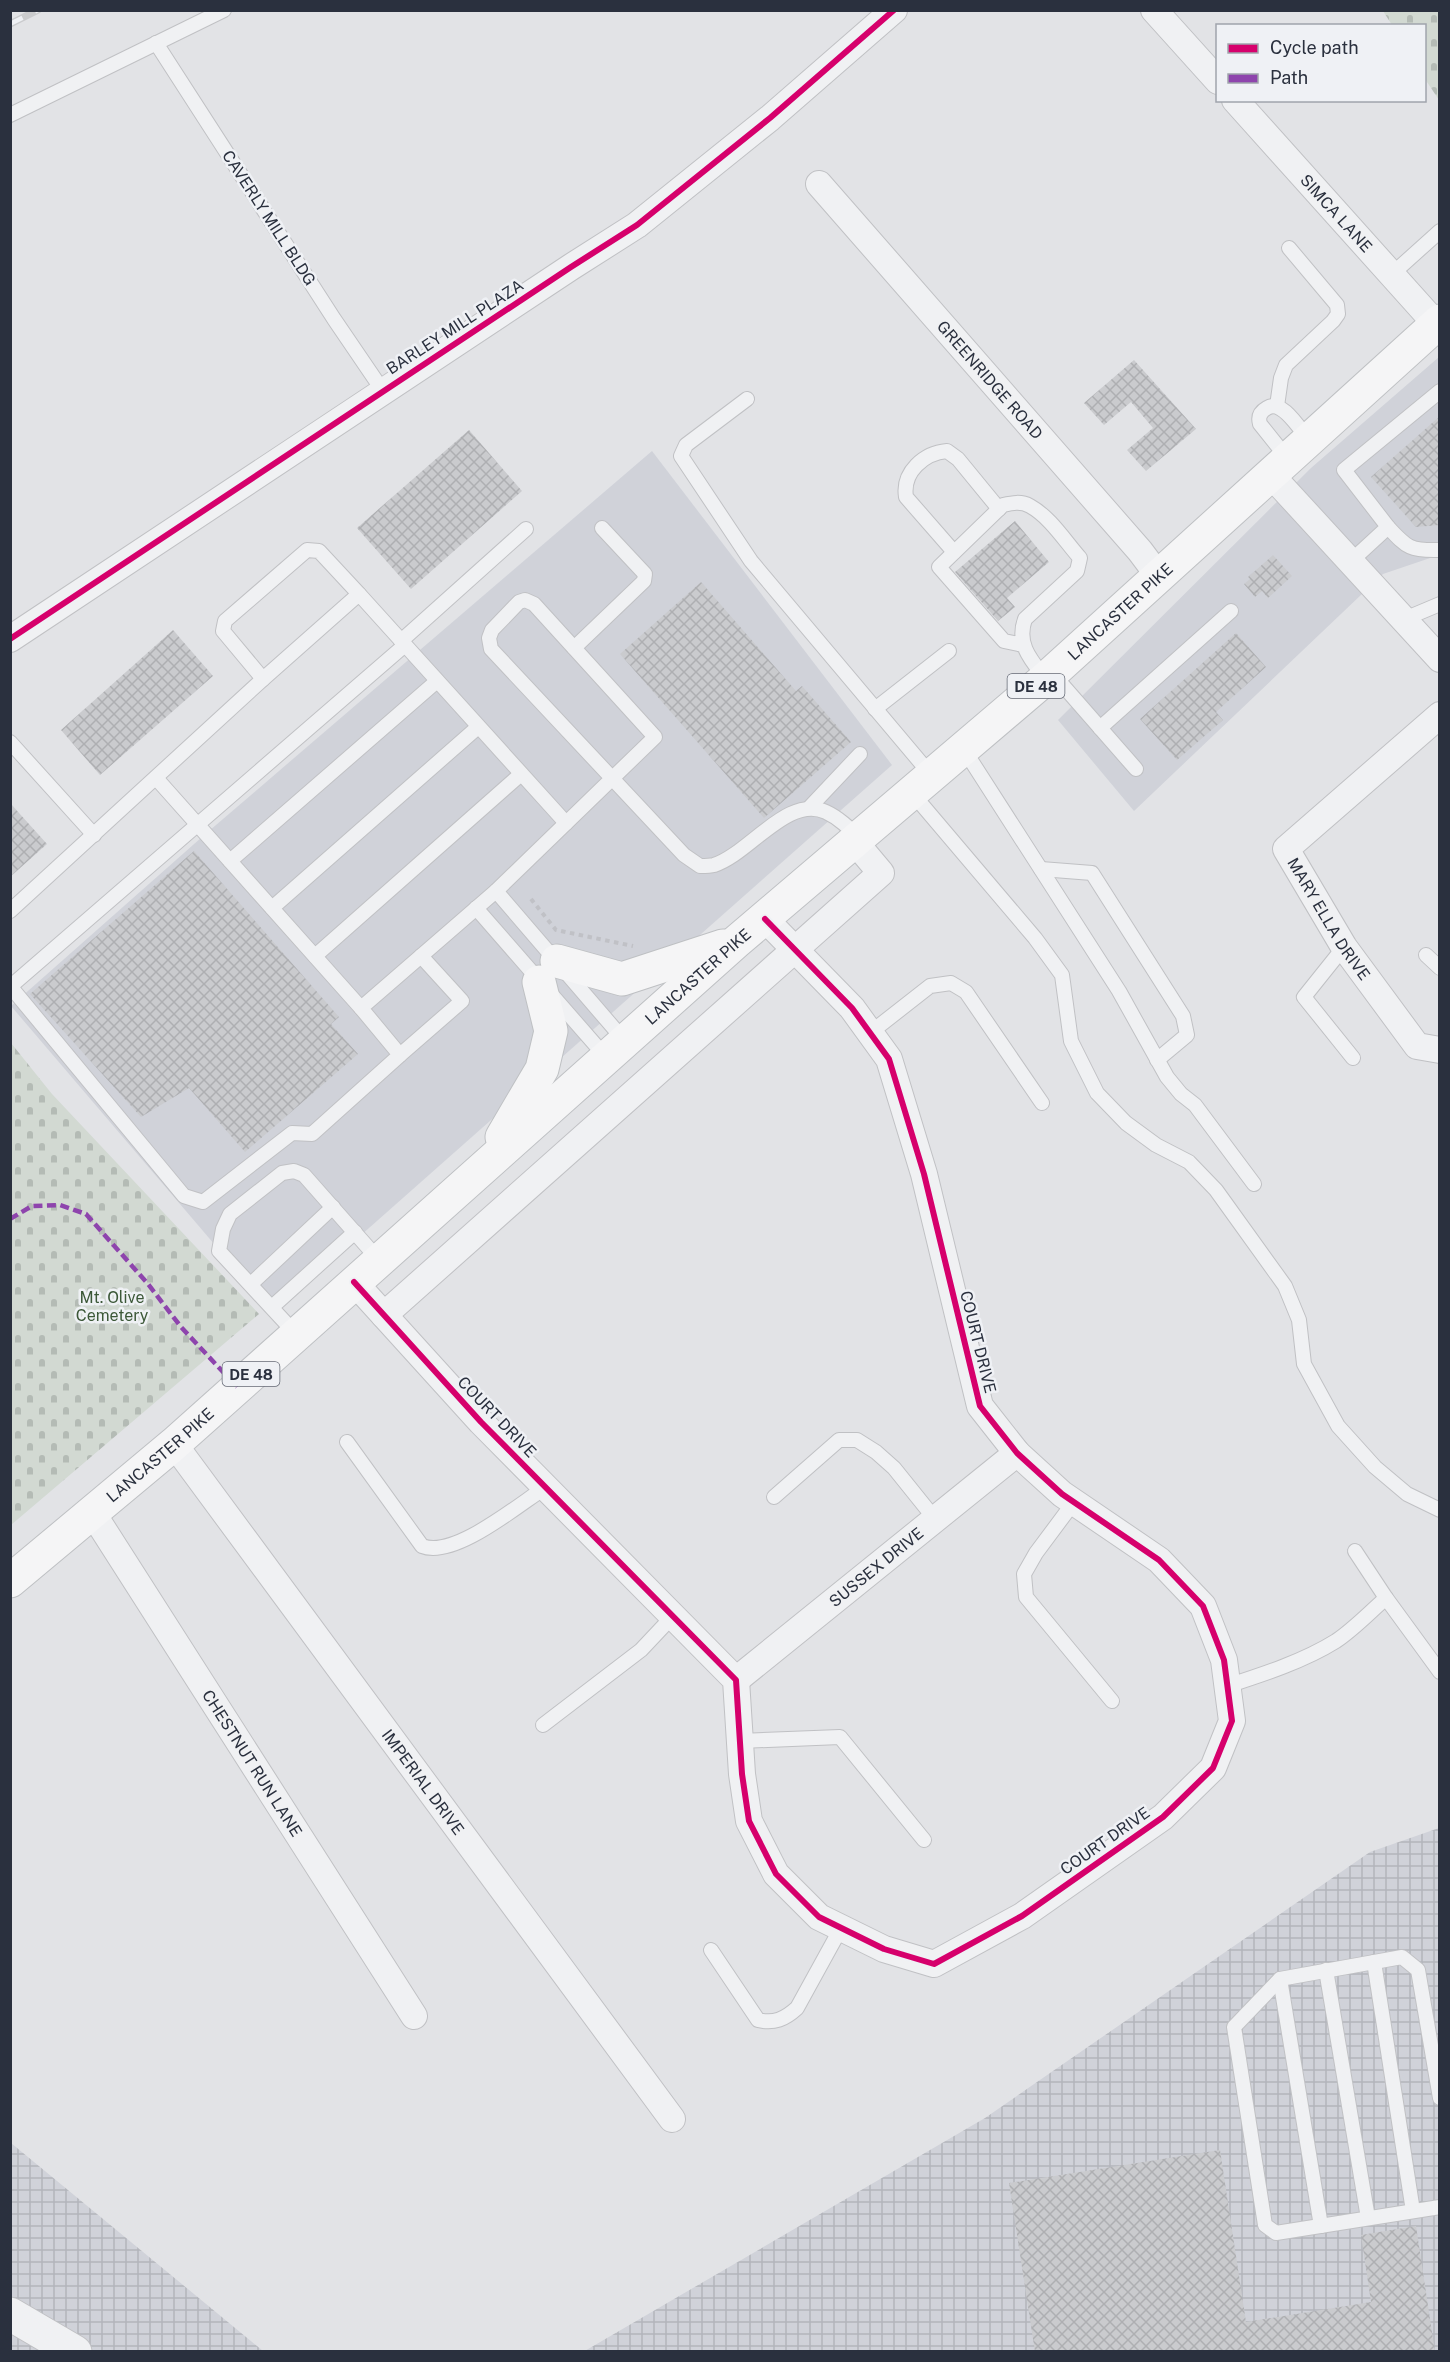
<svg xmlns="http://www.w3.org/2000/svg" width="1450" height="2362" viewBox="0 0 1450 2362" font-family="'Public Sans',sans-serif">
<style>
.built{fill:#d0d2d9}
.industrial{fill:url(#industrial-grid)}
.cemetery{fill:url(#cemetery-stones)}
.building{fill:url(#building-cross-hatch)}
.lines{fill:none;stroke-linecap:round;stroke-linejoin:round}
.service-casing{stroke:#c0c1c4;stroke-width:16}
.minor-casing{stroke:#c0c1c4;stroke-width:28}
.tertiary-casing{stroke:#c0c1c4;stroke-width:35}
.primary-casing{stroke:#bec0c3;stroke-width:35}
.path{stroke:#c0c1c6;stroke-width:4;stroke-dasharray:4.5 4.5;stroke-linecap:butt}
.service{stroke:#f0f1f3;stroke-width:14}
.minor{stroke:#f0f1f3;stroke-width:26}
.tertiary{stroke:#f0f1f3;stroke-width:33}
.primary{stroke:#f5f5f6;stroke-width:33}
.rail-casing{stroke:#cacbcd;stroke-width:7}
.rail{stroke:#eff1f5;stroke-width:4.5;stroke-dasharray:14;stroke-linecap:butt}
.quiet{stroke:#8e44ad;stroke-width:4.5;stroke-dasharray:9 4.5;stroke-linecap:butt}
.cycleway-casing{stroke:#eff1f5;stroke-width:10}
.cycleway{stroke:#d6006c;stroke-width:6}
.labels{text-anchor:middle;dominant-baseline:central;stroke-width:5;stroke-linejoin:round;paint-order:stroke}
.shield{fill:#eff1f5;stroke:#656a75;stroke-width:1.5}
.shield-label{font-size:15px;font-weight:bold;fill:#2a303e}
.street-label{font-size:16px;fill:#2a303e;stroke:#eff1f5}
.park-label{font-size:16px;fill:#3c5838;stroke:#eff1f5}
</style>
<defs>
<pattern id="industrial-grid" width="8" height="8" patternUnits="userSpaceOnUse" patternTransform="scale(1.5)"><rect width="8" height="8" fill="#d0d2d9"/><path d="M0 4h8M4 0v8" fill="none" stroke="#b3b5bb"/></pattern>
<pattern id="cemetery-stones" width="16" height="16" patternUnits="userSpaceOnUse" patternTransform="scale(1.5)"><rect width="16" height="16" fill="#d2d9d2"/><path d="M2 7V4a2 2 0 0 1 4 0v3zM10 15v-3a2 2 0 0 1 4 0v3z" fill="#b4bbb5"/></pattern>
<pattern id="building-cross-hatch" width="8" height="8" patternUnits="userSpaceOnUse" patternTransform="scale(1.5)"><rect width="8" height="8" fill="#cacbce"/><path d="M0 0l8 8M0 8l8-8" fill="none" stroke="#aeafb2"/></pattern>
</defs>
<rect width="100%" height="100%" fill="#e2e3e6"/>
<g class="built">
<polygon points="1439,357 1439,555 1383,574 1134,811 1058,720 1311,468"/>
<polygon points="652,451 892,765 273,1313 11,1006 202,837"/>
</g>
<g class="industrial">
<polygon points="1439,1828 1439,2351 583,2352 985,2118 1370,1852"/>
<polygon points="11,2143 263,2351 11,2351"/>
</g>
<g class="cemetery">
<polygon points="1383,11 1439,11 1439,100 1425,79 1424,26 1392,25"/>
<polygon points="11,1043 52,1094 259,1314 11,1525"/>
</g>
<g class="building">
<polygon points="1134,360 1196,429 1146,471 1127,450 1153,428 1131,402 1104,425 1084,403"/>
<polygon points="1440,416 1440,525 1416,527 1371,477"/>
<polygon points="469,430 522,491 411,589 357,528"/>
<polygon points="1015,521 1049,562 1007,598 1015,607 998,621 955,572"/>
<polygon points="1273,555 1292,576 1268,598 1262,591 1255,597 1244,584 1250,579 1248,577"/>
<polygon points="701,582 796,691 802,686 851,742 764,818 620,654"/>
<polygon points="173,630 213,676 100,775 61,730"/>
<polygon points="1236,633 1266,667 1216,712 1223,720 1177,760 1140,719"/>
<polygon points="10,803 47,844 10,877"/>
<polygon points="194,851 339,1017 331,1024 358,1054 245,1152 189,1088 141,1117 30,994"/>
<polygon points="1220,2150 1246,2322 1371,2302 1361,2235 1416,2226 1435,2352 1035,2352 1009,2183"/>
</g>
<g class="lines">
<g class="service-casing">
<g id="service">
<polyline points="156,43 334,319 383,391"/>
<polyline points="10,115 224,10"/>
<polyline points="1391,275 1440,231"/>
<polyline points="747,399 686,445 681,456 751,561 932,776"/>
<polyline points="1277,406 1281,378 1286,365 1333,321 1338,314 1337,305 1289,248"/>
<path d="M1288 459 1260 424C1258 417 1260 412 1267 408 1282 398 1300 430 1309 440"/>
<path d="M1388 527C1407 548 1411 551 1440 550"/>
<path d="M954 552 906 497C902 472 924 453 947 451L958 459 999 509"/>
<polyline points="1350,562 1388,527 1344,470 1440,391"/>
<polyline points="1402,620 1440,604"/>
<polyline points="401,641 526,529"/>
<path d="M1023 645 1004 641 939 567 1003 505C1012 503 1021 501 1030 506 1050 517 1065 541 1080 558L1077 571 1025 619C1016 644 1031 660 1045 678"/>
<polyline points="574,648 644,581 645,574 602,528"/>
<polyline points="1052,673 1136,769"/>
<polyline points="263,679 223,631 225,621 307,550 319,551 359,594"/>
<polyline points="875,709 949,651"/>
<polyline points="1100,728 1231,611"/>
<polyline points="10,742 94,835"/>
<polyline points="963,748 1119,991 1167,1077 1181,1094 1195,1105 1254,1184"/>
<polyline points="156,778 361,1008"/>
<polyline points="912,793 1035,938 1062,975 1071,1041 1097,1093 1126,1123 1156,1145 1189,1162 1216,1190 1285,1286 1299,1320 1304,1364 1338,1426 1375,1467 1407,1494 1440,1510"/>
<polyline points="810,807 860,754"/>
<polyline points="230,861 437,681"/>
<polyline points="1041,869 1092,873 1183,1016 1187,1035 1157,1060"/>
<polyline points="496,891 624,1040"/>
<polyline points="272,908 478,727"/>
<polyline points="476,908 606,1057"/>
<polyline points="10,911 263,679 359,594 566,823"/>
<polyline points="1344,947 1304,997 1353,1058"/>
<polyline points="1426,955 1440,968"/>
<polyline points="315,956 521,774"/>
<path d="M10 986 184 1196 203 1202 292 1133 312 1134 400 1055 361 1008 496 891 655 737 534 604 525 600 519 602 492 630 489 638 491 649 684 855 700 866C704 866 710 866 714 865 749 854 788 794 826 812 839 818 849 828 859 838"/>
<polyline points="11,986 405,645"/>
<polyline points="870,1033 930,986 951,983 966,992 1042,1103"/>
<polyline points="400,1055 462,1001 421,956"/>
<polyline points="251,1284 333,1207"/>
<polyline points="272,1307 355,1232"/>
<polyline points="296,1334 219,1251 223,1229 230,1214 282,1173 294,1171 304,1175 379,1260"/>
<path d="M347 1442 422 1546C454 1559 518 1505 546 1487"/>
<polyline points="774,1497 839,1440 857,1440 876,1452 894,1468 935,1519"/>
<polyline points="1074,1502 1036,1553 1024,1574 1026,1597 1112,1701"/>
<polyline points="1355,1551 1386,1598"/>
<path d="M1227 1686C1264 1674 1304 1661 1336 1641 1354 1629 1370 1612 1386 1598L1440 1672"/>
<polyline points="543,1725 641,1650 673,1616"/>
<polyline points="740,1741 840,1737 924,1840"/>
<path d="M711 1950 758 2020C774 2024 785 2019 797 2008L841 1928"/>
<polyline points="1374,1962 1413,2211"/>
<polyline points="1326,1970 1368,2218"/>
<polyline points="1280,1979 1321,2226"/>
<polyline points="1440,2098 1418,1970 1402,1957 1280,1979 1234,2027 1265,2225 1276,2233 1440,2207"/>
</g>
</g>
<g class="minor-casing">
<g id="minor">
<polyline points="1154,10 1218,81"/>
<path id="s1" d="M1235 100 1436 324"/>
<path id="s2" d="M819 184 1140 551 1158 575"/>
<polyline points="1271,475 1440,659"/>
<polyline points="10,639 571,267 637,225 770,118 894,10"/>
<path id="s3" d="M1440 715 1286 849 1344 947 1417 1046 1440 1050"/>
<polyline points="354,1282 481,1422 736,1680 742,1774 749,1821 776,1874 819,1917 884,1949 934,1964 1022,1916 1163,1817 1213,1768 1232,1721 1224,1660 1203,1606 1159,1560 1062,1494 1017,1453 980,1406 924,1174 889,1059 852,1008 765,919"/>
<polyline points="384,1315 881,873 855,842"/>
<path id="s4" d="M174 1444 672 2119"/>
<path id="s5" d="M92 1512 414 2016"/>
<path id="s6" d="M736 1680 1017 1453"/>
</g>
</g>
<g class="tertiary-casing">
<polyline id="tertiary" points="10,2314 75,2352"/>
</g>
<g class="primary-casing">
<g id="primary">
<polyline points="557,961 622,979 723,946"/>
<polyline points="502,1137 542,1069 551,1031 539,982"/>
<path id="s7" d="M10 1581 174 1444 736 942 1052 673 1440 321"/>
</g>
</g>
<polyline class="path" points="531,899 556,930 633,946"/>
<use href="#service" class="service"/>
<use href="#minor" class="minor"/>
<use href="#tertiary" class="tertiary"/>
<use href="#primary" class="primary"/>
<g class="rail-casing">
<polyline id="rail" points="10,24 38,10"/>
</g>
<use href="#rail" class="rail"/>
<polyline class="quiet" points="10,1219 32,1206 60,1205 86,1214 148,1284 181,1327 237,1387"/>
<g class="cycleway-casing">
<g id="cycleway">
<polyline points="10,639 571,267 637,225 770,118 894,10"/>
<polyline points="354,1282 481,1422 736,1680 742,1774 749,1821 776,1874 819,1917 884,1949 934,1964 1022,1916 1163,1817 1213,1768 1232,1721 1224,1660 1203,1606 1159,1560 1062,1494 1017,1453 980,1406 924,1174 889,1059 852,1008 765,919"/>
</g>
</g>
<use href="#cycleway" class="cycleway"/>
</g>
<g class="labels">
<g class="shield">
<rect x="1007.5" y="674" width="57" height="24" rx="4.5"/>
<rect x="222.5" y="1362" width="57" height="24" rx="4.5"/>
</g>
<g class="shield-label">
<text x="1036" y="686">DE 48</text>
<text x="251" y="1374">DE 48</text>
</g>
<g class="street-label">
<text stroke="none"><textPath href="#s1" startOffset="152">SIMCA LANE</textPath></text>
<text transform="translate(269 218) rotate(57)">CAVERLY MILL BLDG</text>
<text transform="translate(455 327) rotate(-33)">BARLEY MILL PLAZA</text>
<text stroke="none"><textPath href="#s2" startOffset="260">GREENRIDGE ROAD</textPath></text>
<text stroke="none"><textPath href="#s7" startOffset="1474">LANCASTER PIKE</textPath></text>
<text stroke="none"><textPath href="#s3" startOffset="286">MARY ELLA DRIVE</textPath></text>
<text stroke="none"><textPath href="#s7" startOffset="916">LANCASTER PIKE</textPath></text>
<text transform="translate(978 1342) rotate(76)">COURT DRIVE</text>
<text transform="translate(497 1417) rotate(46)">COURT DRIVE</text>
<text stroke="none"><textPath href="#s7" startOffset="196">LANCASTER PIKE</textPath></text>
<text stroke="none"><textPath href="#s6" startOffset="180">SUSSEX DRIVE</textPath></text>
<text stroke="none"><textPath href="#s5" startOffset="298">CHESTNUT RUN LANE</textPath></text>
<text stroke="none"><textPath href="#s4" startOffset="420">IMPERIAL DRIVE</textPath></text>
<text transform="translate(1105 1841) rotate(-35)">COURT DRIVE</text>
</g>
<g class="park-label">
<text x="112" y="1297">Mt. Olive<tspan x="112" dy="18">Cemetery</tspan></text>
</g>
</g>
<rect width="1450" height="2362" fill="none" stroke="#2a303e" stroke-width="24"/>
<rect x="1216" y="24" width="210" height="78" fill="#eff1f5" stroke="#a0a4ac" stroke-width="1.5"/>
<rect x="1228" y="44" width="30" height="9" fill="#d6006c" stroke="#a0a4ac" stroke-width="1.5"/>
<text x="1270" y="54" font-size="18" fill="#2a303e">Cycle path</text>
<rect x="1228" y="74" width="30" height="9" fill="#8e44ad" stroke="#a0a4ac" stroke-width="1.5"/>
<text x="1270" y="84" font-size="18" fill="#2a303e">Path</text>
</svg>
